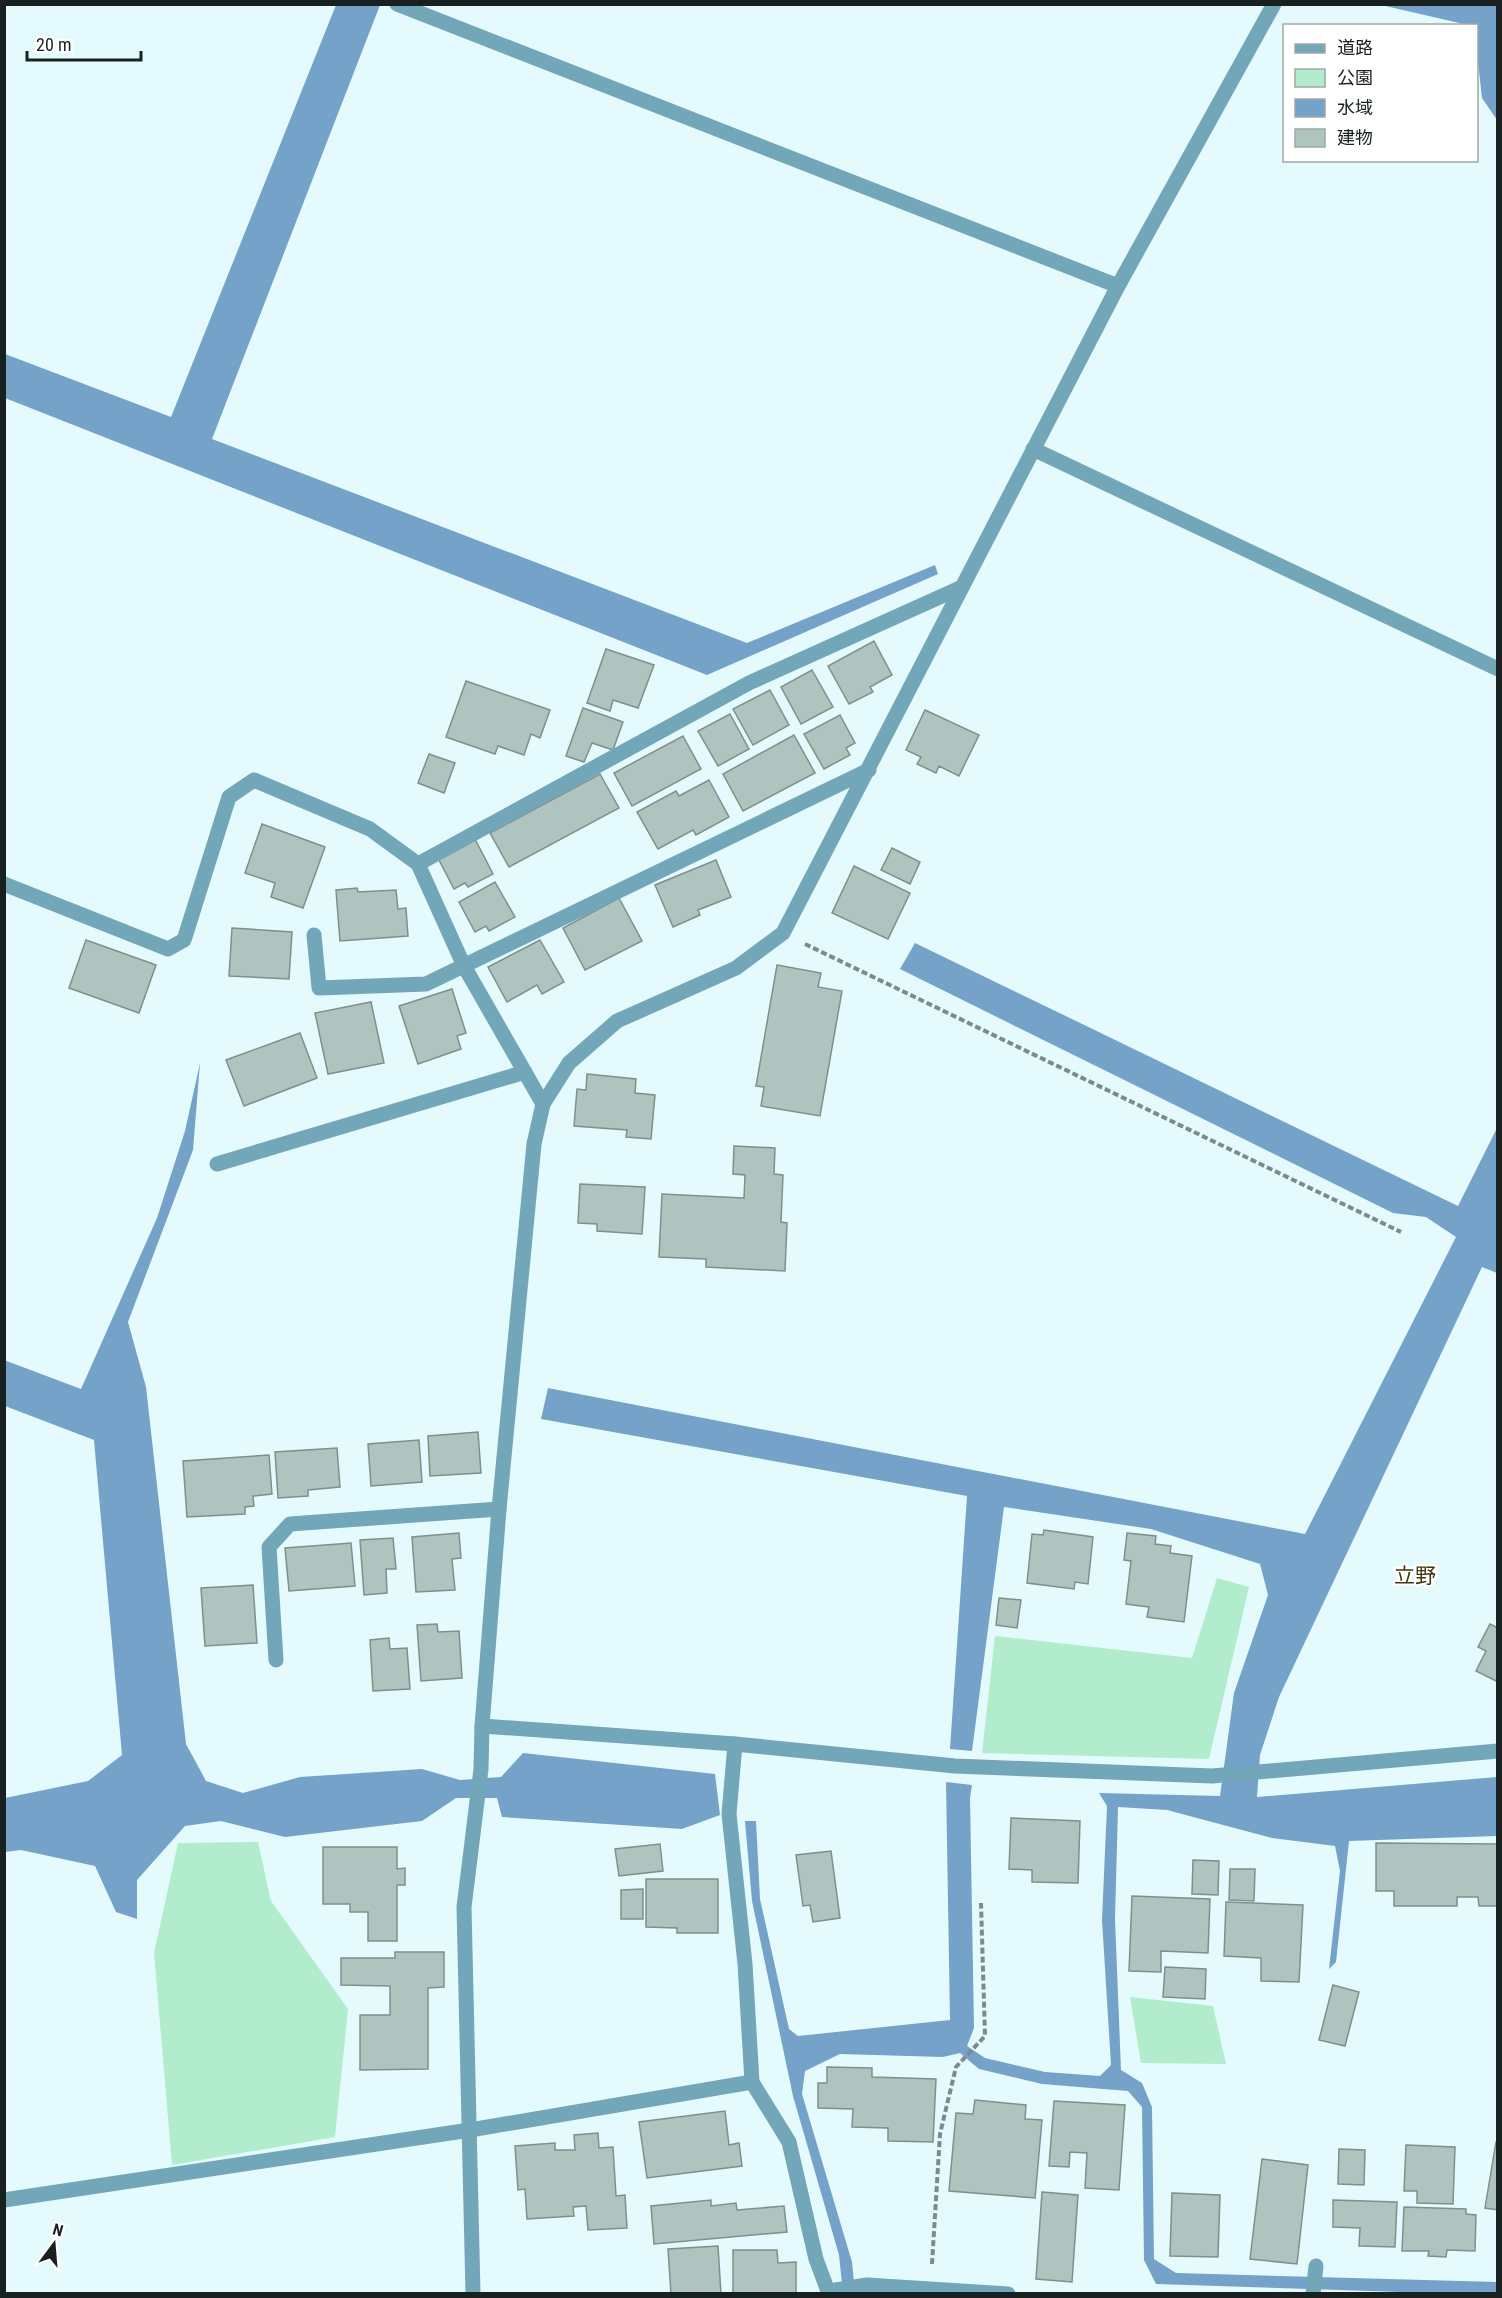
<svg xmlns="http://www.w3.org/2000/svg" width="1502" height="2298" viewBox="0 0 1502 2298" font-family="'Roboto Condensed','Noto Sans JP',sans-serif">
<style>
.green{fill:#b1edcc}
.water{fill:#74a2c9}
.building{fill:#b0c4bf;stroke:#7d908c;stroke-width:1.5}
.lines{fill:none;stroke-linecap:round;stroke-linejoin:round}
.path{stroke:#7c8a8b;stroke-width:4;stroke-dasharray:6 3;stroke-linecap:butt}
.minor{stroke:#72a6b9;stroke-width:15}
.labels{text-anchor:middle;dominant-baseline:central;stroke-width:5;stroke-linejoin:round;paint-order:stroke}
.neighbourhood-label{font-size:21px;fill:#3f360b;stroke:#fff}
</style>
<rect width="100%" height="100%" fill="#e5fafc"/>
<g class="green">
<polygon points="1217,1578 1249,1587 1209,1759 982,1753 995,1636 1192,1658"/>
<polygon points="258,1842 271,1901 348,2009 335,2137 172,2165 154,1953 178,1843"/>
<polygon points="1130,1997 1213,2006 1226,2064 1141,2063"/>
</g>
<g class="water">
<polygon points="336,5 380,5 212,439 747,643 935,565 938,574 707,675 5,398 5,354 171,417"/>
<polygon points="1381,5 1497,5 1497,120 1482,98 1477,53 1476,26 1468,25"/>
<polygon points="915,943 1458,1206 1497,1128 1497,1273 1482,1267 1279,1697 1260,1755 1257,1797 1497,1777 1497,1836 1349,1841 1336,1962 1329,1969 1340,1871 1335,1846 1272,1838 1167,1810 1118,1807 1115,1919 1121,2070 1142,2083 1152,2107 1154,2259 1176,2273 1497,2282 1497,2293 1431,2293 1156,2284 1144,2260 1142,2107 1128,2091 1042,2084 979,2069 960,2053 943,2057 840,2054 805,2071 802,2094 852,2262 855,2293 843,2293 839,2255 793,2096 752,1901 745,1821 756,1821 760,1899 789,2029 798,2036 950,2020 946,1782 972,1785 970,1798 974,2028 967,2046 985,2058 1045,2072 1100,2076 1111,2065 1102,1920 1107,1806 1099,1793 1220,1796 1234,1693 1268,1595 1260,1564 1151,1529 1004,1507 972,1751 950,1749 967,1496 541,1419 548,1388 1305,1534 1456,1237 1426,1217 1393,1213 900,969"/>
<polygon points="200,1063 193,1150 128,1322 146,1387 186,1744 206,1781 243,1793 300,1777 422,1769 460,1780 501,1777 523,1753 715,1774 720,1815 682,1829 502,1817 497,1798 456,1798 422,1821 285,1837 221,1821 185,1826 137,1880 137,1919 116,1912 95,1866 21,1850 5,1852 5,1798 88,1781 122,1755 94,1440 5,1406 4,1360 81,1389 157,1218 185,1131"/>
</g>
<g class="building">
<polygon points="874,641 892,675 870,687 873,692 849,704 828,666"/>
<polygon points="606,649 654,665 638,708 613,700 610,711 587,703"/>
<polygon points="812,670 833,707 801,724 781,687"/>
<polygon points="466,681 550,710 540,738 531,734 524,755 498,746 495,754 446,737"/>
<polygon points="770,690 789,725 753,745 733,709"/>
<polygon points="583,708 623,722 613,750 592,743 584,762 566,756"/>
<polygon points="925,710 979,735 959,776 939,766 936,773 917,764 921,757 906,750"/>
<polygon points="730,714 749,749 718,766 698,731"/>
<polygon points="840,715 855,743 846,748 850,755 824,769 804,734"/>
<polygon points="794,735 815,773 743,811 723,774"/>
<polygon points="683,736 701,769 632,806 614,773"/>
<polygon points="429,754 455,763 444,793 418,783"/>
<polygon points="600,774 619,808 509,867 490,833"/>
<polygon points="709,780 729,817 696,835 693,830 658,849 637,812 676,791 679,796"/>
<polygon points="262,824 325,847 303,908 271,897 275,883 245,873"/>
<polygon points="475,839 493,874 468,887 465,883 454,889 438,858"/>
<polygon points="892,848 920,862 910,884 881,870"/>
<polygon points="716,860 731,897 698,910 700,915 673,927 655,885"/>
<polygon points="854,866 910,893 888,939 832,913"/>
<polygon points="495,882 515,917 489,931 486,926 475,932 459,902"/>
<polygon points="357,888 358,892 396,890 398,909 406,908 408,936 340,941 336,890"/>
<polygon points="619,898 642,941 585,970 563,928"/>
<polygon points="232,928 292,932 289,979 229,976"/>
<polygon points="86,940 156,965 139,1013 69,988"/>
<polygon points="540,940 564,982 542,994 537,985 507,1002 488,967"/>
<polygon points="777,965 821,973 818,987 842,991 820,1116 761,1106 764,1087 756,1086"/>
<polygon points="452,989 466,1033 457,1036 461,1049 418,1064 399,1006"/>
<polygon points="371,1002 384,1063 328,1074 315,1013"/>
<polygon points="300,1033 317,1078 244,1106 226,1060"/>
<polygon points="587,1074 636,1079 635,1093 655,1095 651,1139 626,1137 627,1130 574,1126 577,1089 586,1090"/>
<polygon points="734,1146 775,1148 774,1174 783,1175 781,1222 787,1223 785,1271 706,1267 706,1259 659,1257 662,1194 744,1198 745,1175 733,1174"/>
<polygon points="580,1184 645,1187 642,1234 597,1231 597,1224 578,1223"/>
<polygon points="478,1432 481,1473 430,1476 428,1436"/>
<polygon points="419,1440 422,1482 371,1486 368,1444"/>
<polygon points="337,1448 340,1487 308,1490 308,1496 278,1498 275,1452"/>
<polygon points="269,1455 272,1494 253,1496 254,1506 245,1507 245,1514 187,1517 183,1461"/>
<polygon points="1044,1530 1093,1537 1088,1584 1075,1582 1074,1589 1027,1583 1032,1534 1043,1535"/>
<polygon points="459,1533 461,1558 452,1559 455,1590 416,1592 412,1537"/>
<polygon points="1127,1533 1156,1536 1155,1544 1171,1546 1170,1553 1192,1556 1184,1622 1147,1617 1149,1607 1126,1604 1131,1561 1124,1560"/>
<polygon points="393,1538 396,1569 386,1569 387,1593 364,1595 360,1540"/>
<polygon points="351,1543 355,1586 289,1591 285,1548"/>
<polygon points="253,1585 257,1643 205,1646 201,1588"/>
<polygon points="999,1598 1021,1600 1017,1628 996,1625"/>
<polygon points="437,1624 438,1632 459,1631 462,1678 421,1681 417,1625"/>
<polygon points="1490,1624 1498,1628 1498,1682 1476,1671 1486,1651 1478,1647"/>
<polygon points="389,1638 390,1649 407,1648 410,1689 373,1691 370,1640"/>
<polygon points="1011,1818 1080,1821 1078,1883 1032,1882 1032,1870 1009,1869"/>
<polygon points="1376,1843 1498,1844 1498,1906 1479,1906 1478,1897 1457,1897 1457,1906 1394,1906 1394,1891 1376,1891"/>
<polygon points="660,1844 663,1871 619,1876 615,1849"/>
<polygon points="323,1847 397,1847 397,1869 405,1868 405,1885 397,1885 397,1941 368,1941 368,1912 350,1912 350,1904 323,1904"/>
<polygon points="831,1851 840,1918 813,1922 810,1905 803,1906 796,1855"/>
<polygon points="1193,1860 1219,1861 1218,1895 1192,1894"/>
<polygon points="1230,1869 1255,1869 1254,1901 1229,1900"/>
<polygon points="646,1879 718,1879 718,1933 677,1933 677,1928 646,1927"/>
<polygon points="643,1889 643,1919 621,1919 621,1890"/>
<polygon points="1132,1896 1210,1899 1208,1953 1161,1951 1161,1972 1129,1971"/>
<polygon points="1226,1902 1303,1905 1299,1982 1261,1981 1261,1958 1224,1956"/>
<polygon points="395,1952 444,1952 444,1987 428,1988 428,2069 360,2070 360,2015 390,2015 390,1986 341,1985 341,1958 395,1958"/>
<polygon points="1165,1967 1206,1969 1205,1999 1163,1997"/>
<polygon points="1333,1985 1359,1992 1345,2046 1319,2040"/>
<polygon points="827,2067 872,2068 872,2077 936,2079 933,2142 888,2141 888,2128 852,2127 853,2109 818,2108 818,2083 827,2083"/>
<polygon points="975,2100 1026,2105 1025,2119 1042,2120 1035,2198 949,2191 956,2113 973,2114"/>
<polygon points="1054,2101 1125,2105 1119,2190 1085,2188 1087,2153 1070,2152 1069,2167 1049,2166"/>
<polygon points="725,2111 729,2145 739,2143 742,2166 647,2178 639,2122"/>
<polygon points="598,2133 599,2148 613,2147 616,2196 625,2195 627,2228 588,2230 586,2206 573,2207 574,2216 527,2219 525,2189 518,2190 515,2146 555,2143 555,2150 575,2150 574,2135"/>
<polygon points="1496,2142 1498,2142 1498,2210 1485,2208"/>
<polygon points="1406,2145 1455,2147 1453,2204 1417,2203 1417,2191 1404,2191"/>
<polygon points="1339,2149 1365,2150 1364,2185 1338,2184"/>
<polygon points="1262,2159 1308,2165 1297,2264 1250,2259"/>
<polygon points="1042,2192 1078,2195 1072,2282 1036,2279"/>
<polygon points="1172,2193 1220,2195 1218,2257 1170,2256"/>
<polygon points="711,2200 711,2206 736,2203 737,2210 784,2206 787,2232 654,2244 651,2206"/>
<polygon points="1333,2200 1397,2202 1395,2247 1359,2246 1360,2228 1333,2227"/>
<polygon points="1404,2207 1466,2209 1466,2214 1476,2215 1475,2251 1447,2250 1446,2257 1428,2256 1429,2251 1402,2251"/>
<polygon points="718,2246 721,2294 671,2294 668,2249"/>
<polygon points="733,2250 777,2250 778,2263 796,2262 796,2294 733,2294"/>
</g>
<g class="lines">
<g class="path">
<polyline points="805,944 1401,1232"/>
<polyline points="932,2264 940,2134 956,2067 985,2036 981,1903"/>
</g>
<g class="minor">
<polyline points="397,4 1118,286"/>
<polyline points="1033,449 1498,669"/>
<polyline points="418,864 749,683 962,587"/>
<polyline points="4,884 168,949 184,940 229,797 254,780 370,829 418,864 464,966 543,1104"/>
<polyline points="314,935 319,988 426,984 869,770"/>
<polyline points="217,1164 525,1072"/>
<polyline points="276,1660 269,1547 290,1524 499,1509"/>
<polyline points="482,1726 735,1744 955,1766 1212,1776 1498,1751"/>
<polyline points="735,1744 729,1814 745,1964 752,2082 789,2142 816,2259 829,2294"/>
<polyline points="4,2200 470,2130 752,2082"/>
<polyline points="830,2291 867,2285 1008,2294"/>
<polyline points="473,2294 464,1907 481,1769 482,1726 499,1509 534,1144 543,1104 569,1063 617,1021 736,968 783,933 1118,286 1274,4"/>
<polyline points="1313,2294 1316,2266"/>
</g>
</g>
<g class="labels">
<g class="neighbourhood-label">
<text x="1415" y="1576">立野</text>
</g>
</g>
<rect width="1502" height="2298" fill="none" stroke="#182020" stroke-width="12"/>
<rect x="1283" y="24" width="195" height="138" fill="#ffffff" stroke="#a3a6a6" stroke-width="1.5"/>
<rect x="1295" y="44" width="30" height="9" fill="#72a6b9" stroke="#a3a6a6" stroke-width="1.5"/>
<text x="1337" y="54" font-size="18" fill="#182020">道路</text>
<rect x="1295" y="69" width="30" height="18" fill="#b1edcc" stroke="#a3a6a6" stroke-width="1.5"/>
<text x="1337" y="84" font-size="18" fill="#182020">公園</text>
<rect x="1295" y="99" width="30" height="18" fill="#74a2c9" stroke="#a3a6a6" stroke-width="1.5"/>
<text x="1337" y="114" font-size="18" fill="#182020">水域</text>
<rect x="1295" y="129" width="30" height="18" fill="#b0c4bf" stroke="#a3a6a6" stroke-width="1.5"/>
<text x="1337" y="144" font-size="18" fill="#182020">建物</text>
<g transform="translate(54 2244) rotate(16)" stroke="#ffffff" stroke-width="4.5" paint-order="stroke">
<path d="M0-4.5L10 22L0 15L-10 22Z" fill="#182020"/>
<text y="-9" font-size="16" font-weight="bold" text-anchor="middle" fill="#182020">N</text>
</g>
<path d="M27 51v9h114v-9" fill="none" stroke="#182020" stroke-width="3"/>
<text x="36" y="51" font-size="18" fill="#182020" stroke="#ffffff" stroke-width="4.5" paint-order="stroke">20 m</text>
</svg>
